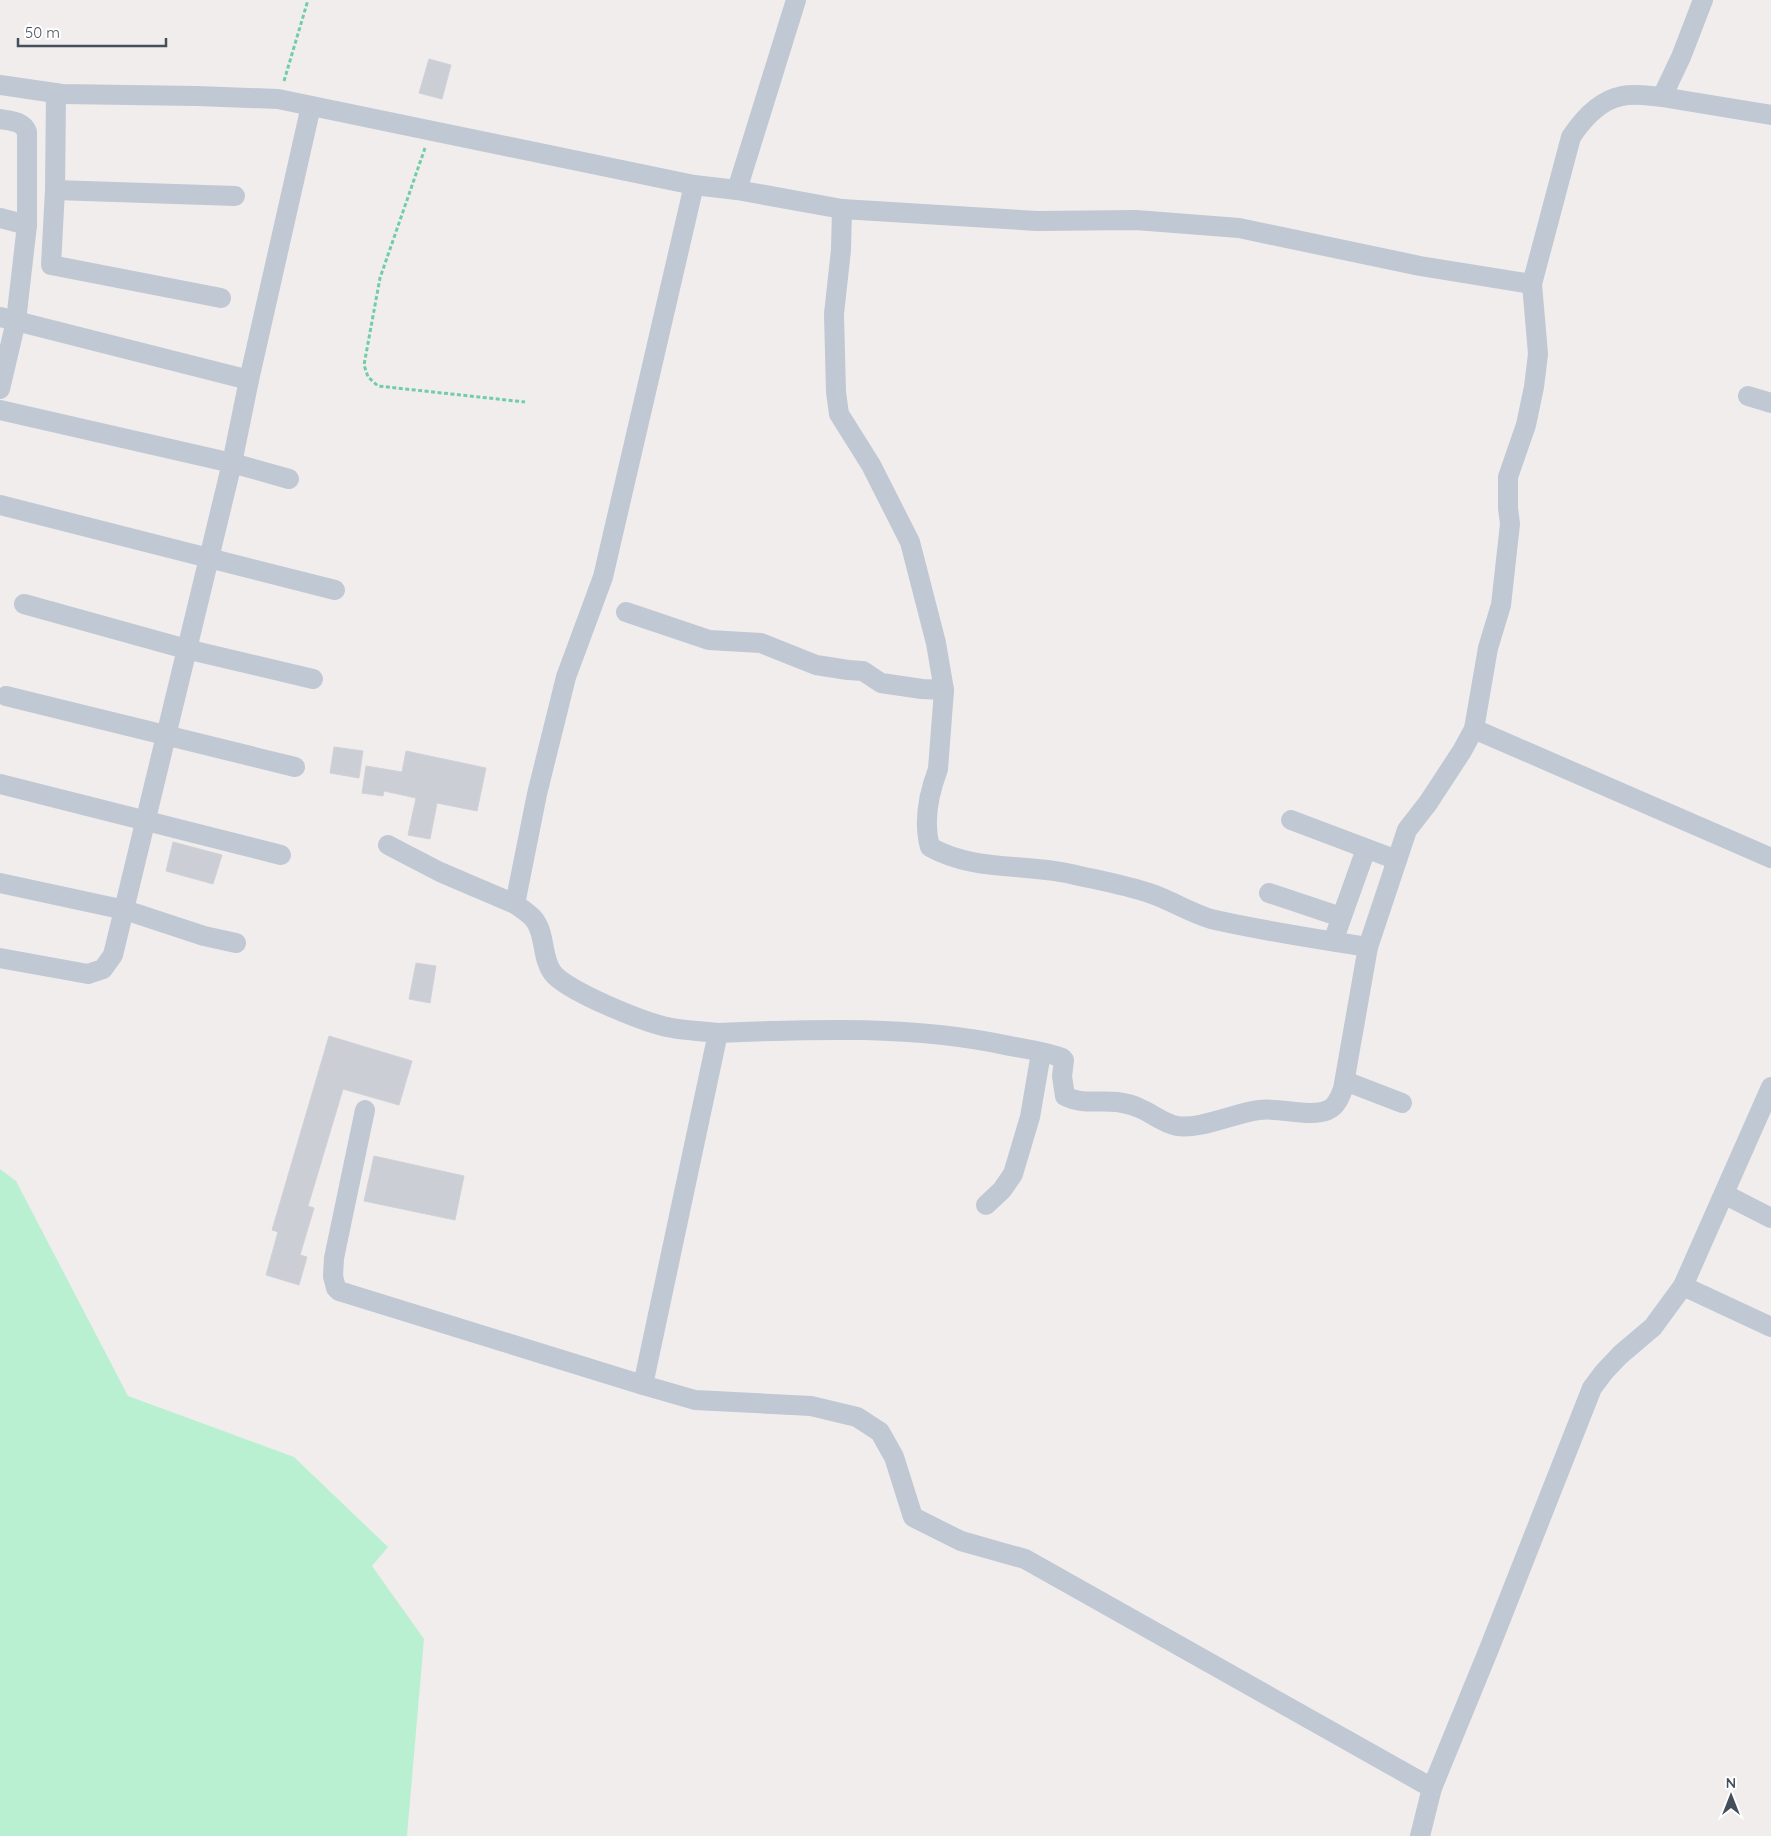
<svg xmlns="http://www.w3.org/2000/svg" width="1771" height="1836" viewBox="0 0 1771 1836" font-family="Quicksand,sans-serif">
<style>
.green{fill:#b9f0d2}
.building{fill:#ccced5;stroke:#d0d2d9}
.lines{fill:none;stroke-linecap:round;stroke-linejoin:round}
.path{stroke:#70cea7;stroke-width:3;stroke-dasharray:4 2.5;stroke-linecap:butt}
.minor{stroke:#bfc8d3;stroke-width:20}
</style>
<rect width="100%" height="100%" fill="#f0edec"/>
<polygon class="green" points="0,1169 16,1181 128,1396 294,1457 388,1547 372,1566 424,1639 407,1836 0,1836"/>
<g class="building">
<polygon points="429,59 451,65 442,99 419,93"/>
<polygon points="334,747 363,751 359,778 330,773"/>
<polygon points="406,751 486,768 477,811 437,803 430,839 408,835 416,798 384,791 383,796 362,793 366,766 402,772"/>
<polygon points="173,842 222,855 213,884 166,871"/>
<polygon points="416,963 436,966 430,1003 409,999"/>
<polygon points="329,1036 412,1061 399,1105 343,1089 308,1206 314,1208 300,1255 307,1257 299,1285 266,1275 278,1232 272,1230"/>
<polygon points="374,1156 464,1176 455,1220 364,1201"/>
</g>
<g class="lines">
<g class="path">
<polyline points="284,81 308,0"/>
<polyline points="425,148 380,278 364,365 368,377 378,386 525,402"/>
</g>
<g class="minor">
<path d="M0 85 62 94 197 96 278 99 694 185 737 190 842 209 1037 221 1136 220 1239 228 1420 266 1532 284 1571 137C1583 119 1600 100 1622 96 1635 93 1650 96 1662 97L1681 57 1703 0"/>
<polyline points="56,93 55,190 51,265 221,298"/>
<polyline points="1662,97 1771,115"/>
<path d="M0 119C11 121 23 121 27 132V225L16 321 0 389"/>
<path d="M694 185 603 577 566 677 537 794 515 904C521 908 528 913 533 918 546 933 541 956 552 972 565 991 648 1024 672 1028 687 1031 703 1031 718 1033L643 1385 695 1400 811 1406 857 1417 880 1432 894 1457 913 1517 961 1541 1025 1559 1432 1788"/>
<polyline points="55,190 235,196"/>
<polyline points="737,190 796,0"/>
<path d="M842 209 841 250 834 314 836 392 839 414 871 465 910 542 936 643 944 690 938 769C929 793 923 822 930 847 975 872 1023 863 1071 874 1097 880 1126 885 1152 894 1172 901 1191 913 1211 919 1263 931 1316 939 1368 947"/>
<polyline points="0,218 27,225"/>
<polyline points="0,317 249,380"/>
<polyline points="1748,396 1771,403"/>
<polyline points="0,410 232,463 289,479"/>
<polyline points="0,505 335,590"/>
<polyline points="24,604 186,649 313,679"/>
<polyline points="626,612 709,640 761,643 816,665 848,670 863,671 881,683 922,689 944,690"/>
<polyline points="6,696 295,767"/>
<polyline points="1474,729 1771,858"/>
<polyline points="0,784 281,855"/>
<polyline points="1291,820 1397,860"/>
<polyline points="388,845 440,872 515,904"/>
<polyline points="0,883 125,910 204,936 236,943"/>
<polyline points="1269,893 1341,917"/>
<polyline points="1336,933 1366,849"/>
<polyline points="0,958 88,974 103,969 113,955 232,463 249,380 311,106"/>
<path d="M718 1033C815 1029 914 1025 1010 1046 1026 1049 1048 1052 1062 1058L1064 1060 1062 1076 1065 1096C1082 1105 1098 1100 1117 1102 1124 1103 1133 1105 1139 1108 1152 1113 1162 1123 1177 1126 1199 1130 1235 1113 1259 1110 1280 1107 1309 1118 1328 1110 1336 1107 1340 1097 1343 1089L1368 947 1407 830 1428 803 1462 751 1474 729 1488 648 1501 605 1510 524 1508 508V477L1526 425 1534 387 1538 354 1532 284"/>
<polyline points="1345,1081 1402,1103"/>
<polyline points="365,1110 334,1258 333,1276 336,1288 339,1291 643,1385"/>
<polyline points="1724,1194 1771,1218"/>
<polyline points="986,1205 1002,1190 1013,1174 1030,1117 1041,1053"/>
<polyline points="1683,1286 1771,1327"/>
<polyline points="1420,1836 1432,1788 1489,1649 1592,1388 1604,1372 1620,1355 1653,1327 1683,1286 1771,1087"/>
</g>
</g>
<g transform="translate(1731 1796)" stroke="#ffffff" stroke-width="4" paint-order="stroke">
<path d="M0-4L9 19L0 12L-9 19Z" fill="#454e5b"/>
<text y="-8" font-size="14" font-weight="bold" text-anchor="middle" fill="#454e5b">N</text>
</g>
<path d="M18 38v8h148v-8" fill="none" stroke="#454e5b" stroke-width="2.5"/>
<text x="25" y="38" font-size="15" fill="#454e5b" stroke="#ffffff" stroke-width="4" paint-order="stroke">50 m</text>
</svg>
